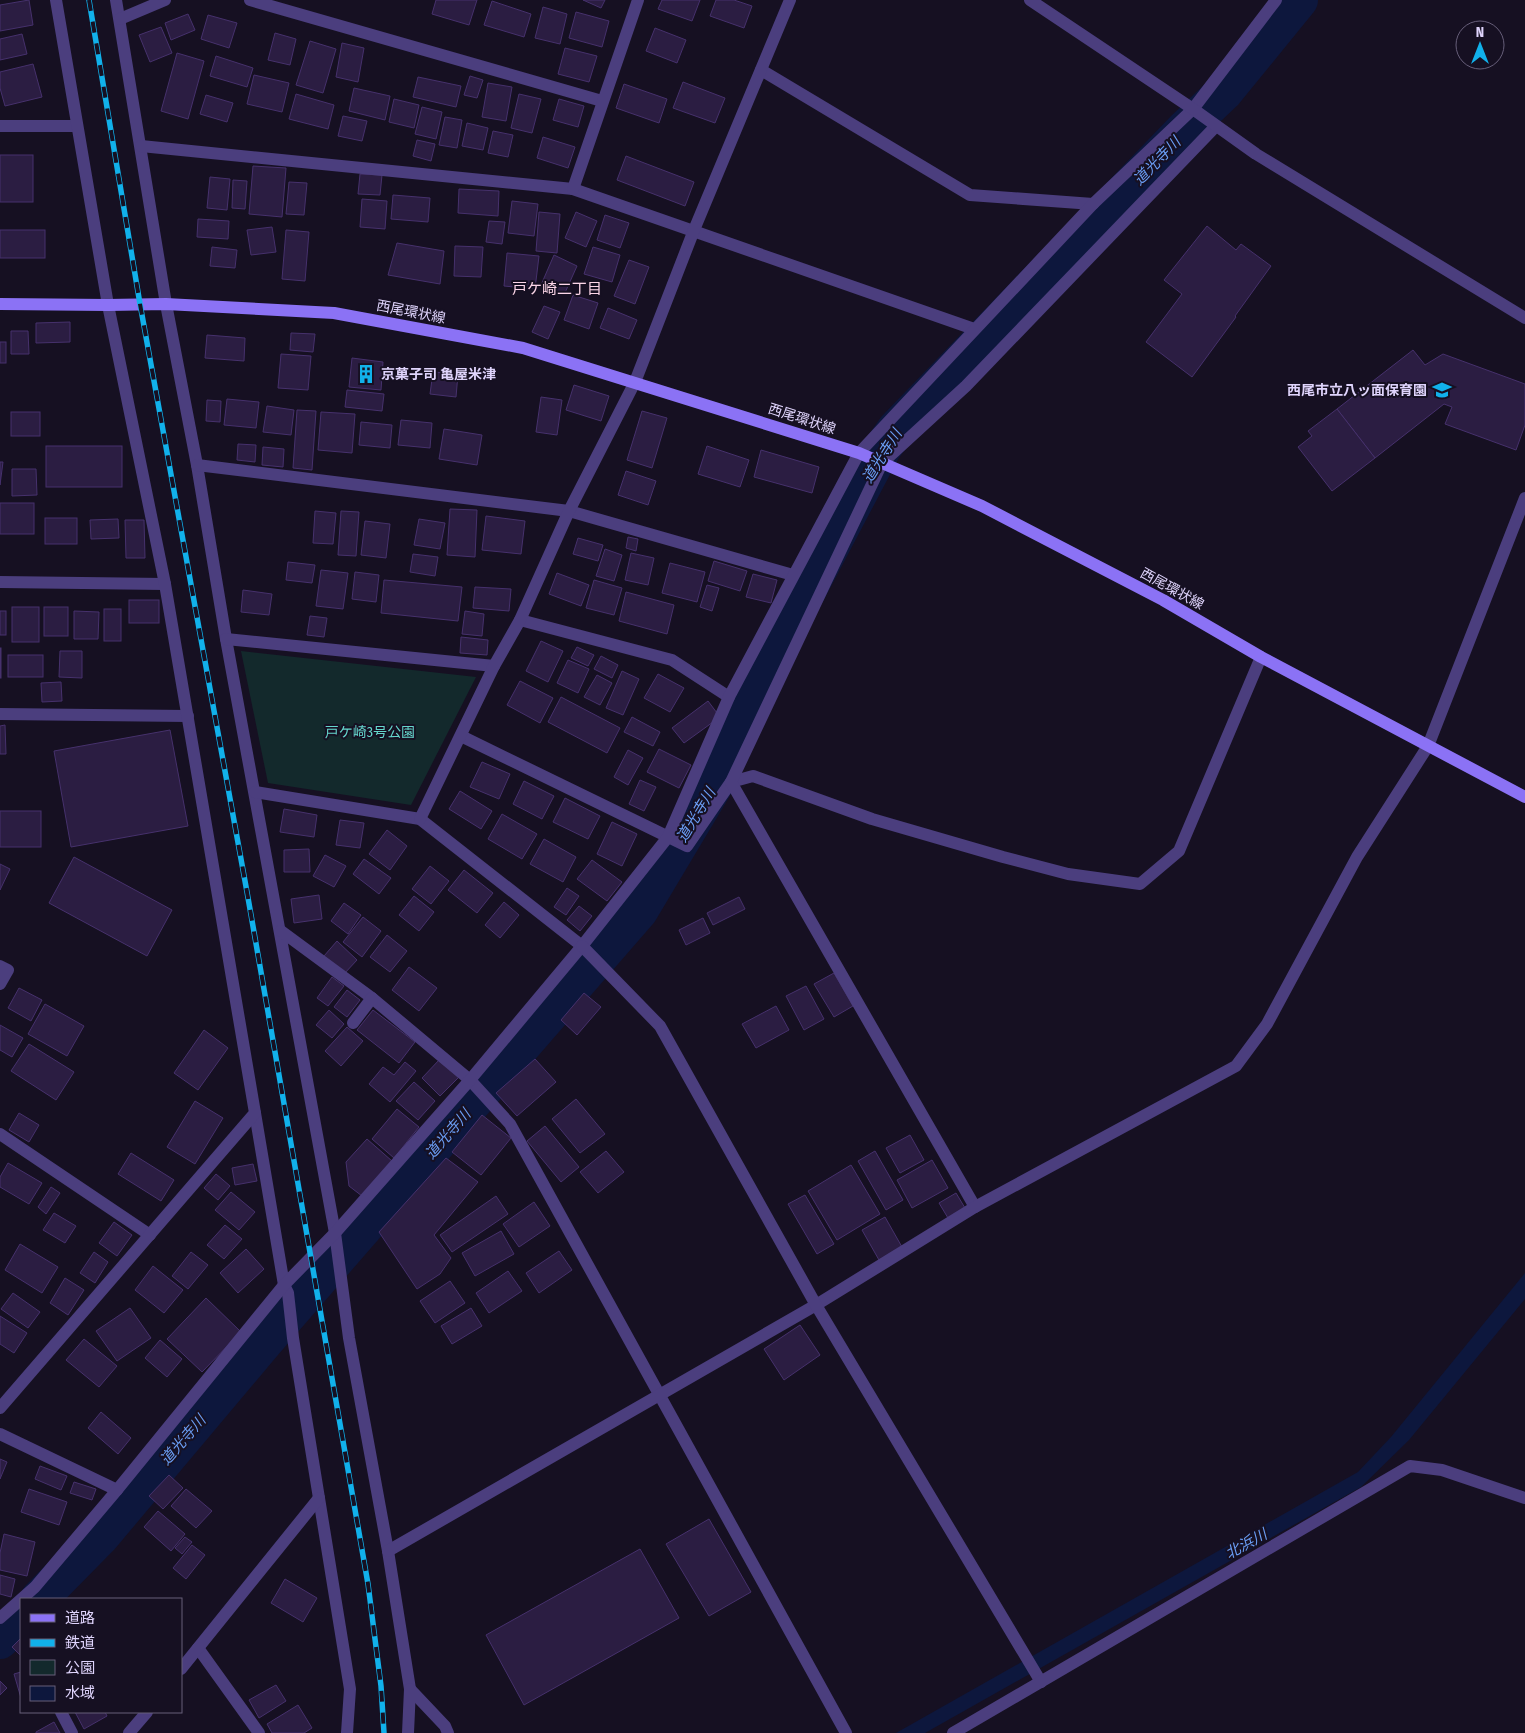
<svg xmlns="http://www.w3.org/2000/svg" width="1525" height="1733" viewBox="0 0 1525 1733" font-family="'Fira Sans Condensed','Noto Sans JP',sans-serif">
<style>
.green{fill:#13292c}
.water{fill:#0d173d}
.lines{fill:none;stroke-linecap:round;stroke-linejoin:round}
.river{stroke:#0d173d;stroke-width:38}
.building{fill:#2b1d42;stroke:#46316c}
.minor{stroke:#4b3e7e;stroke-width:12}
.tertiary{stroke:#4b3e7e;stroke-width:12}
.secondary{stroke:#8b72f5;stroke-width:12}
.rail-casing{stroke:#11b1eb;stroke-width:5.5}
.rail{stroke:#161022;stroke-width:4;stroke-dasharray:11;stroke-linecap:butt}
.labels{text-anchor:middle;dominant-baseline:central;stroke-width:4;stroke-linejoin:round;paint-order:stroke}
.street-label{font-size:14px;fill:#dfd4fc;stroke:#161022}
.poi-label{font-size:14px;font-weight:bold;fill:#dfd4fc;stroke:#161022;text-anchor:start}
.park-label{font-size:14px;fill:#65d6cd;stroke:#161022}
.water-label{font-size:15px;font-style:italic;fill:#6a9df4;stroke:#161022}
.neighbourhood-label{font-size:15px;fill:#fcd6e8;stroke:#161022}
</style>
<rect width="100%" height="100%" fill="#161022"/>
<polygon class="green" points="241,651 476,677 411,805 268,783"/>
<polygon class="water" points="1525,1273 1525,1299 1409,1440 1361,1487 925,1733 896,1733 1358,1472 1391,1437"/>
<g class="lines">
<g class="river">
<polyline points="39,1599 100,1537 264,1342 639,911 719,777 757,686 882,449 896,429 1186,128 1224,92 1299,0"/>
<polyline points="0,1640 21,1618"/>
</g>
</g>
<g class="building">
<polygon points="29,0 33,25 0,31 0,5"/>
<polygon points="436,0 477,0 469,25 432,14"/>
<polygon points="583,0 605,0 601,8"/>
<polygon points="662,0 700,0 692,21 658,9"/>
<polygon points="716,0 734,0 752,6 744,28 710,16"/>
<polygon points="492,1 531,14 524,37 484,25"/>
<polygon points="543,7 567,14 560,44 535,38"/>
<polygon points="576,12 609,21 602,47 569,38"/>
<polygon points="188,14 195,30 171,40 165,23"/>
<polygon points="208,15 237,23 229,48 201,39"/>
<polygon points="161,27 172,53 150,62 139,35"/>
<polygon points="655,28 686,40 677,63 646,51"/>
<polygon points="275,33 296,39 290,65 268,60"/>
<polygon points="22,34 27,54 0,60 0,39"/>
<polygon points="310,41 336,49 323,93 296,85"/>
<polygon points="342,43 364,48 358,82 336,77"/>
<polygon points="565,48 597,56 589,82 558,74"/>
<polygon points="177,53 204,61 188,119 161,111"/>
<polygon points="216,56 253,68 247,87 210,76"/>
<polygon points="33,64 42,97 5,106 0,88 0,72"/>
<polygon points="254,75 289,83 282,112 247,104"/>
<polygon points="470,76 483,80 477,98 464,95"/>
<polygon points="418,77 461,86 456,107 413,97"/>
<polygon points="683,82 725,98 715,123 673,108"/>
<polygon points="488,83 512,87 506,121 482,117"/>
<polygon points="624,84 667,99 659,123 616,108"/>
<polygon points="354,88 390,96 385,120 349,111"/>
<polygon points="296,94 334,105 328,129 289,119"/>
<polygon points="519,94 541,99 532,133 511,128"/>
<polygon points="206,95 233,103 227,122 200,114"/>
<polygon points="394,99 419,105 414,128 389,122"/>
<polygon points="559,99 584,106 578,127 553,120"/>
<polygon points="422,107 442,112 436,139 415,134"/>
<polygon points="343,116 367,121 362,141 338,136"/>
<polygon points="445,117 462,120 457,148 439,145"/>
<polygon points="467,123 488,128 483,150 462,146"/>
<polygon points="493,131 513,135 508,157 488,153"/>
<polygon points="543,137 575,147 568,168 537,158"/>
<polygon points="417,140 435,144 431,161 413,156"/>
<rect x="0" y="155" width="33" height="47"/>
<polygon points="626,156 694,182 685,206 617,180"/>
<polygon points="253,166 286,168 282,217 249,214"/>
<polygon points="360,174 382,175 380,195 358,194"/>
<polygon points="210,177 230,179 227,210 207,208"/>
<polygon points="233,180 247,181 245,209 232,208"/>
<polygon points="289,182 307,183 304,215 286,214"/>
<polygon points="459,189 499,191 498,216 458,213"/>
<polygon points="393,195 430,198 428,222 391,219"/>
<polygon points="362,199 387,201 385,229 360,227"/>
<polygon points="512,201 538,204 534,236 508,233"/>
<polygon points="539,212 560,214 557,253 536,251"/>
<polygon points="576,212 597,221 586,247 565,238"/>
<polygon points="605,215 629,223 620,248 597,240"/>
<polygon points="198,219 229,221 228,239 197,237"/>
<polygon points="489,221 505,222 502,244 486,242"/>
<polygon points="1207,226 1236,250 1241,244 1271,266 1235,316 1236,317 1192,377 1146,342 1182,294 1164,280"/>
<polygon points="272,227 276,252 251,255 247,230"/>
<rect x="0" y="230" width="45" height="28"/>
<polygon points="286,230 309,232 305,281 282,279"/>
<polygon points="397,243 444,251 440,284 388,275"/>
<polygon points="455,246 483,247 481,277 454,276"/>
<polygon points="212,247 237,250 235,268 210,266"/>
<polygon points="593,247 620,255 612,282 584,274"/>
<polygon points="507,253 539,256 535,289 504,286"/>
<polygon points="554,255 577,266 564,295 541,285"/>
<polygon points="629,260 649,267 635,304 614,296"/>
<polygon points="573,295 598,303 589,329 564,320"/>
<polygon points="544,306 560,312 548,339 532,332"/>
<polygon points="608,308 637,320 629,339 600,328"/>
<polygon points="70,322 70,342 36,343 36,323"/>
<polygon points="11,331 28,331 29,354 11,354"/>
<polygon points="291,333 315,334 313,352 290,350"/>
<polygon points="207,335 245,338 244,361 205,358"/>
<rect x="0" y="342" width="6" height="21"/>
<polygon points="1413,350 1425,365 1443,354 1525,384 1525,425 1516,450 1445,424 1452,407 1444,404 1375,458 1337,409"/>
<polygon points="281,354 311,356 308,390 278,388"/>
<polygon points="352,358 383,362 381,390 349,387"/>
<polygon points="433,372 458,374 456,397 430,394"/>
<polygon points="574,385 609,396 601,421 566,410"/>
<polygon points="347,390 384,394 382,411 345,407"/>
<polygon points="541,397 562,400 557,435 536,432"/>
<polygon points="227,399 259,402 256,428 224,425"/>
<polygon points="207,400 221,401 220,422 206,421"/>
<polygon points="267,406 294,410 291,435 263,432"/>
<polygon points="1337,409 1375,458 1332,491 1298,447 1312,436 1308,431"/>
<polygon points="297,410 316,411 312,470 293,468"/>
<polygon points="642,411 667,418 652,468 627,460"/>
<rect x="11" y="412" width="29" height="24"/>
<polygon points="321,412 355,414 352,453 318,450"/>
<polygon points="401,420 432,423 430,448 398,445"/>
<polygon points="361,422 392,425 390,448 359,445"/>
<polygon points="444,429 482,435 477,465 439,459"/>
<polygon points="238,444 256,445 255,462 237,460"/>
<rect x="46" y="446" width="76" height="41"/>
<polygon points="707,446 749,460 740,487 698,474"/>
<polygon points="263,447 284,449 283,467 262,465"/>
<polygon points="761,450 819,467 812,493 754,477"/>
<polygon points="0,462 3,462 0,485"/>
<polygon points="12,469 36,469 37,495 12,496"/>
<polygon points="626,471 656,481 648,505 618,495"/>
<rect x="0" y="503" width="34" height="31"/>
<polygon points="450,509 477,510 475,557 447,555"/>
<polygon points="315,511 336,513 333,544 313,543"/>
<polygon points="341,511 359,512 356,556 338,555"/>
<polygon points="486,516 525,521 521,554 482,550"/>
<rect x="45" y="518" width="32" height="26"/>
<polygon points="118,519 119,538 91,539 90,520"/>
<polygon points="419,519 445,523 440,549 414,545"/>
<polygon points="125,520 144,520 145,558 126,558"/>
<polygon points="365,521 390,524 386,558 361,555"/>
<polygon points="628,537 638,539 636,551 626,548"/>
<polygon points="578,538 603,545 598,561 573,554"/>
<polygon points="605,549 622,555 614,581 596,576"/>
<polygon points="631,553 654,558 648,585 625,580"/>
<polygon points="413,554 438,557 435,576 410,572"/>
<polygon points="714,561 747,571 740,591 708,581"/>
<polygon points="288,562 315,565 312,583 286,580"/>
<polygon points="670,563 705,572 697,602 662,593"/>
<polygon points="321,570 348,573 343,609 316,606"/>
<polygon points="355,572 379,575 376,602 352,599"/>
<polygon points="557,573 589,585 581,606 549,594"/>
<polygon points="753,574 777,580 771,603 746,597"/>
<polygon points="384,580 462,587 458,621 381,613"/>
<polygon points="594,580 622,588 614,615 586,608"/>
<polygon points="707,585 719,588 712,611 700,607"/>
<polygon points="475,587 511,589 509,611 473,608"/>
<polygon points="243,590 272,594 269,615 241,612"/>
<polygon points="626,592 674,605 667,634 619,621"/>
<rect x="129" y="600" width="30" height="23"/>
<rect x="12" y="607" width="27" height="35"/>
<rect x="44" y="607" width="24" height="29"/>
<rect x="104" y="609" width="17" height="32"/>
<rect x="0" y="611" width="6" height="24"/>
<polygon points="74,611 99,612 98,639 74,639"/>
<polygon points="465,611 484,614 482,636 462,634"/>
<polygon points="310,616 327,618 324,637 307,635"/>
<polygon points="461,637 488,640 487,655 460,653"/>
<polygon points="541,641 563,651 548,682 526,671"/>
<polygon points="577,647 594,655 588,666 571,658"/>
<rect x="0" y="648" width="1" height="30"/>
<polygon points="60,651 82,651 82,678 59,677"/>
<rect x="8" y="655" width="35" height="22"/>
<polygon points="601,656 618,665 612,678 594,669"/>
<polygon points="568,660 589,669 578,693 557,683"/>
<polygon points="622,671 639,679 623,715 606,708"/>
<polygon points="658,674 684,688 670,712 644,698"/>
<polygon points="597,675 612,683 600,705 584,697"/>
<polygon points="520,681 553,698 540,723 507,705"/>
<polygon points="61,682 62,701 42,702 41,683"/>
<polygon points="561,697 620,728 607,753 548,722"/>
<polygon points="708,701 720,717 684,743 672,728"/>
<polygon points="632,717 660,732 653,746 624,732"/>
<polygon points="5,725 6,754 0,754 0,726"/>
<polygon points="170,730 188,826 71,847 54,751"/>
<polygon points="659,749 691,765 679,788 647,772"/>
<polygon points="628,750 643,758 628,785 614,777"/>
<polygon points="482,762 510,774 499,799 470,787"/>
<polygon points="640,780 656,787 644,811 629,804"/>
<polygon points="524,781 554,796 542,819 513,804"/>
<polygon points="460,791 492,811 481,829 449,809"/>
<polygon points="565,798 600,816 588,839 553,822"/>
<polygon points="284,809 317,815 314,837 280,832"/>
<rect x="0" y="811" width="41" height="36"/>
<polygon points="502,814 537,834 522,859 488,839"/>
<polygon points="340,820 364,823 360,848 336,845"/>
<polygon points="612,822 637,834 622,866 597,854"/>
<polygon points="387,830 407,846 390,870 369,854"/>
<polygon points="544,839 576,857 563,882 530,864"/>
<polygon points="309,849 310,872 284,872 284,850"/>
<polygon points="325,855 346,866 334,887 313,876"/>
<polygon points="74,857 172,910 147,956 49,903"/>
<polygon points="364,859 391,878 379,894 353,874"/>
<polygon points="592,860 622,882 607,901 577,879"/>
<polygon points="0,864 10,869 0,890"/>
<polygon points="430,866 449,881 431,904 412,889"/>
<polygon points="464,870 493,893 477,913 448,890"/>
<polygon points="567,888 579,896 566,915 554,907"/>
<polygon points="319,895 322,919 294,923 291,899"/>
<polygon points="414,896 434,912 419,931 399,915"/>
<polygon points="739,897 745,909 713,925 707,913"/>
<polygon points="504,902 519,915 500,938 485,925"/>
<polygon points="344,903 361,915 348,934 331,921"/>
<polygon points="579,906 592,916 580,931 567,920"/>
<polygon points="363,917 381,931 362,957 343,942"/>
<polygon points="703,918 710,933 686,945 679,930"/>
<polygon points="387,935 407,951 390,972 370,957"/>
<polygon points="337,941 357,960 344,974 324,956"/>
<polygon points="409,967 437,988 419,1011 392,990"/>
<polygon points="834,973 853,1006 834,1017 814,984"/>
<polygon points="332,977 344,986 328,1006 317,998"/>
<polygon points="806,986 824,1019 804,1030 786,996"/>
<polygon points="19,988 42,1000 31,1021 8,1008"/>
<polygon points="347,990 360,1000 347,1017 334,1007"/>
<polygon points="584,993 601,1007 577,1035 561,1020"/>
<polygon points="45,1004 84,1026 67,1056 28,1034"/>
<polygon points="776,1006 789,1030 756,1048 742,1024"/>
<polygon points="329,1010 344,1024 332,1038 316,1025"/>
<polygon points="373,1010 415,1042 399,1063 357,1030"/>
<polygon points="0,1025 23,1038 12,1057 0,1050"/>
<polygon points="347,1027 363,1041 341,1066 325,1051"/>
<polygon points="204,1030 228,1048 198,1090 174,1073"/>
<polygon points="29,1044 74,1072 56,1100 11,1071"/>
<polygon points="440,1059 459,1077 440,1096 422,1078"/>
<polygon points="535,1059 556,1082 517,1116 496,1093"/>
<polygon points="405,1062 416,1071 390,1102 369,1084 383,1067 394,1075"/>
<polygon points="414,1082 435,1101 418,1120 396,1101"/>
<polygon points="576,1099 605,1134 580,1153 552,1119"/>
<polygon points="195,1101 223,1118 195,1164 167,1147"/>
<polygon points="397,1109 419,1127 394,1158 372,1139"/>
<polygon points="19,1113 39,1125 29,1142 9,1130"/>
<polygon points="482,1115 511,1138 481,1175 452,1152"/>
<polygon points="545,1126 579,1167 561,1182 527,1141"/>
<polygon points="910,1135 924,1160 900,1173 886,1148"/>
<polygon points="367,1139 392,1161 362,1196 349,1186 346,1162"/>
<polygon points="606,1151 624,1172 598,1193 580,1172"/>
<polygon points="875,1151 903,1200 886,1210 858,1161"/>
<polygon points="131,1153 174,1180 161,1201 118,1174"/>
<polygon points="446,1158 478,1182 434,1235 451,1258 440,1274 417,1289 379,1232"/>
<polygon points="932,1160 948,1188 912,1208 897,1180"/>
<polygon points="8,1163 42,1183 29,1204 0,1187 0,1177"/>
<polygon points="253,1164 257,1181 235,1185 232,1168"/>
<polygon points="851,1165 880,1214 837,1240 808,1191"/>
<polygon points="216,1174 230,1186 218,1200 204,1188"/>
<polygon points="51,1187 60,1193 46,1214 38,1207"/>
<polygon points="231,1192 255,1212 239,1230 215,1210"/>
<polygon points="956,1193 965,1208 948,1218 939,1203"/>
<polygon points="805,1195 834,1244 817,1254 788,1204"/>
<polygon points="496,1196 508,1214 452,1252 440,1235"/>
<polygon points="534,1202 550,1226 519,1247 503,1224"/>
<polygon points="54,1213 76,1226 65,1243 43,1230"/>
<polygon points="885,1217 902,1247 879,1260 862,1230"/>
<polygon points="114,1222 132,1235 117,1256 99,1243"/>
<polygon points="225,1225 242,1239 224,1259 207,1245"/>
<polygon points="501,1231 514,1254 475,1276 462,1253"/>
<polygon points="20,1244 58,1267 42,1293 5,1270"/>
<polygon points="246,1249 264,1269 238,1293 220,1273"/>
<polygon points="559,1251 572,1270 539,1293 526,1273"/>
<polygon points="94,1252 108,1262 95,1283 80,1273"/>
<polygon points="191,1252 208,1265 188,1289 172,1276"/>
<polygon points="153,1266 183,1290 164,1313 135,1290"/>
<polygon points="508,1271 522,1291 489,1313 476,1293"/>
<polygon points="65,1278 84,1290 68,1315 50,1303"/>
<polygon points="450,1281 465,1303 435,1323 420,1301"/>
<polygon points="13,1293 40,1312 28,1328 1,1309"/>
<polygon points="206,1298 241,1332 202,1372 167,1339"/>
<polygon points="130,1308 151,1338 117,1361 96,1331"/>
<polygon points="471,1308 482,1326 452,1344 441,1326"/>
<polygon points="0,1316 27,1333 14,1353 0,1344"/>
<polygon points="800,1325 820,1355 784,1380 764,1349"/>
<polygon points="84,1339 117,1366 99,1387 66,1360"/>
<polygon points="160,1340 182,1359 167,1377 145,1358"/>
<polygon points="101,1412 131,1438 118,1454 88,1428"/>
<polygon points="0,1459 7,1462 0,1479"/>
<polygon points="40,1466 67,1476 61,1490 35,1479"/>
<polygon points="169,1475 183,1488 163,1509 149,1496"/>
<polygon points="74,1482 96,1489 92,1500 70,1493"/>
<polygon points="29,1489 67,1502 59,1525 21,1512"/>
<polygon points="186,1489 212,1511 196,1528 171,1506"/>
<polygon points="158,1511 185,1534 171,1551 144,1527"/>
<polygon points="709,1519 751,1592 709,1616 666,1544"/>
<polygon points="4,1534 35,1542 27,1576 0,1570 0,1553"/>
<polygon points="185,1537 192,1542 182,1554 175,1548"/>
<polygon points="192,1545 205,1555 186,1579 173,1568"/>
<polygon points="640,1549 679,1618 524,1705 486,1635"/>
<polygon points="0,1575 15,1579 11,1597 0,1594"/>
<polygon points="285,1579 317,1598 303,1622 271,1603"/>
<polygon points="21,1638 21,1656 12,1647"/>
<polygon points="21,1672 21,1698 14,1674"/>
<polygon points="0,1681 7,1688 0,1695"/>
<polygon points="276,1685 286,1701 259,1718 249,1700"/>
<polygon points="298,1705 312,1728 304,1733 272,1733 267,1724"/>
<polygon points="75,1712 105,1712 107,1716 84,1729"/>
<polygon points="54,1722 60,1733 36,1733 36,1732"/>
</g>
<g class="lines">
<g class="minor">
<polyline points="116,0 166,304 197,465 226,639 335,1233 349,1338 388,1551 410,1689 408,1733"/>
<polyline points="250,0 602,101"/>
<polyline points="120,19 165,0"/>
<polyline points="761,70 970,195 1093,204"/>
<polyline points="0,126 77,126"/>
<polyline points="141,146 573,189 974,329"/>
<polyline points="573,189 638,0"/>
<polyline points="197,465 569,511 793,575"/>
<polyline points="0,582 165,584"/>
<polyline points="520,620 672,660 729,697"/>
<polyline points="226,639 494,666"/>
<polyline points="0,714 188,716"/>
<polyline points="461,736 687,846 731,782 753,776 872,819 1003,857 1068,874 1140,884 1179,851 1261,657"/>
<polyline points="255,792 420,819 582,946"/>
<polyline points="420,819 494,666 520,620 569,511 635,382"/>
<polyline points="281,931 372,998"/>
<polyline points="0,966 8,970 0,984"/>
<polyline points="353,1023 372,998 470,1080 510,1124 846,1733"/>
<polyline points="255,1113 284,1285 288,1293 293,1338 350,1689 347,1733"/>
<polyline points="0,1134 150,1235"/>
<polyline points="975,1207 731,782 882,463 966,386 1216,126"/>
<polyline points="0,1408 255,1113 165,584 108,305 56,0"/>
<polyline points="0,1434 117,1490"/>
<polyline points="388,1551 816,1305 975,1207 1236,1066 1267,1024 1357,857 1428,746 1525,498"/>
<polyline points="0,1618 35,1587 117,1490 284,1285 335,1233 470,1080 582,946 668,837 729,697 859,453 1093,204 1193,109 1276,0"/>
<polyline points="198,1648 259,1733"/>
<polyline points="181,1669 319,1498"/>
<polyline points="410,1689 445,1726 448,1733"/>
<polyline points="61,1712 72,1733"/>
<polyline points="129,1733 147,1712"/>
</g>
<g class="tertiary">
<polyline points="1030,0 1193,109 1256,154 1525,318"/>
<polyline points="635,382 694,230 790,0"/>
<polyline points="582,946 660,1026 816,1305 1041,1682"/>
<polyline points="953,1733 1410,1466 1442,1470 1525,1498"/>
</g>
<polyline class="secondary" points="0,304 108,305 166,304 334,313 523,348 859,453 982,506 1163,600 1261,657 1525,797"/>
<g class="rail-casing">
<polyline id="rail" points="89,0 140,304 247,892 368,1584 381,1686 384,1733"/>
</g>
<use href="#rail" class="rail"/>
</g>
<defs>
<g id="building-bare" transform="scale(1.5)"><path d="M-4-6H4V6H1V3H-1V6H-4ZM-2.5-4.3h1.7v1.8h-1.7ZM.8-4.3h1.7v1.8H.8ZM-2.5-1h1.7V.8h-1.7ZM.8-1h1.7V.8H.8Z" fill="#11b1eb" stroke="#161022" stroke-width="2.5" paint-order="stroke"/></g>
<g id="school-bare" transform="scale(1.5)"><path d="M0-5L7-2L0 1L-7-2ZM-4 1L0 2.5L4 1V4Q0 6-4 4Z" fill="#11b1eb" stroke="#161022" stroke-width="2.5" paint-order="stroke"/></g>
</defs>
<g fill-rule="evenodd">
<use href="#building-bare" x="366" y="374"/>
<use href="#school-bare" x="1442" y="390"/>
</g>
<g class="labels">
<g class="street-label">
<text transform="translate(411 312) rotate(11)">西尾環状線</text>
<text transform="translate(802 419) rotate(18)">西尾環状線</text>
<text transform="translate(1172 589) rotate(29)">西尾環状線</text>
</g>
<g class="poi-label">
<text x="381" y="374">京菓子司 亀屋米津</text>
<text x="1427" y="390" text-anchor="end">西尾市立八ッ面保育園</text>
</g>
<g class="park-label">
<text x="370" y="732">戸ケ崎3号公園</text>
</g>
<g class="water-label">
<text transform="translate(1157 161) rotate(-46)">道光寺川</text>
<text transform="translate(882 456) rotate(-58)">道光寺川</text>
<text transform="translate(696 815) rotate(-59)">道光寺川</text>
<text transform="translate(448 1134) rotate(-49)">道光寺川</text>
<text transform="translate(183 1440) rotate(-49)">道光寺川</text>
<text transform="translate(1246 1544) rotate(-29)">北浜川</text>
</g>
<g class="neighbourhood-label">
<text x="557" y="289">戸ケ崎二丁目</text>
</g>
</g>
<rect x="20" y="1598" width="162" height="115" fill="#161022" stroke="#665e79"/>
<rect x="30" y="1614" width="25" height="8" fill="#8b72f5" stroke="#665e79"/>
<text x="65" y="1623" font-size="15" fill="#dfd4fc">道路</text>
<rect x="30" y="1639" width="25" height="8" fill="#11b1eb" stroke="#665e79"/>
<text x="65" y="1648" font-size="15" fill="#dfd4fc">鉄道</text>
<rect x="30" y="1660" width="25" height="15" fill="#13292c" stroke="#665e79"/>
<text x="65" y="1673" font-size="15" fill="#dfd4fc">公園</text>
<rect x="30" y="1686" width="25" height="15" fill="#0d173d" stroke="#665e79"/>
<text x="65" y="1698" font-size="15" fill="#dfd4fc">水域</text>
<g transform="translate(1480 45)"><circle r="24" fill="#161022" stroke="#665e79"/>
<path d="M0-4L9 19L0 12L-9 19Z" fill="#11b1eb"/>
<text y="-8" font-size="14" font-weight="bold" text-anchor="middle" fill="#dfd4fc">N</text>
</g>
</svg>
